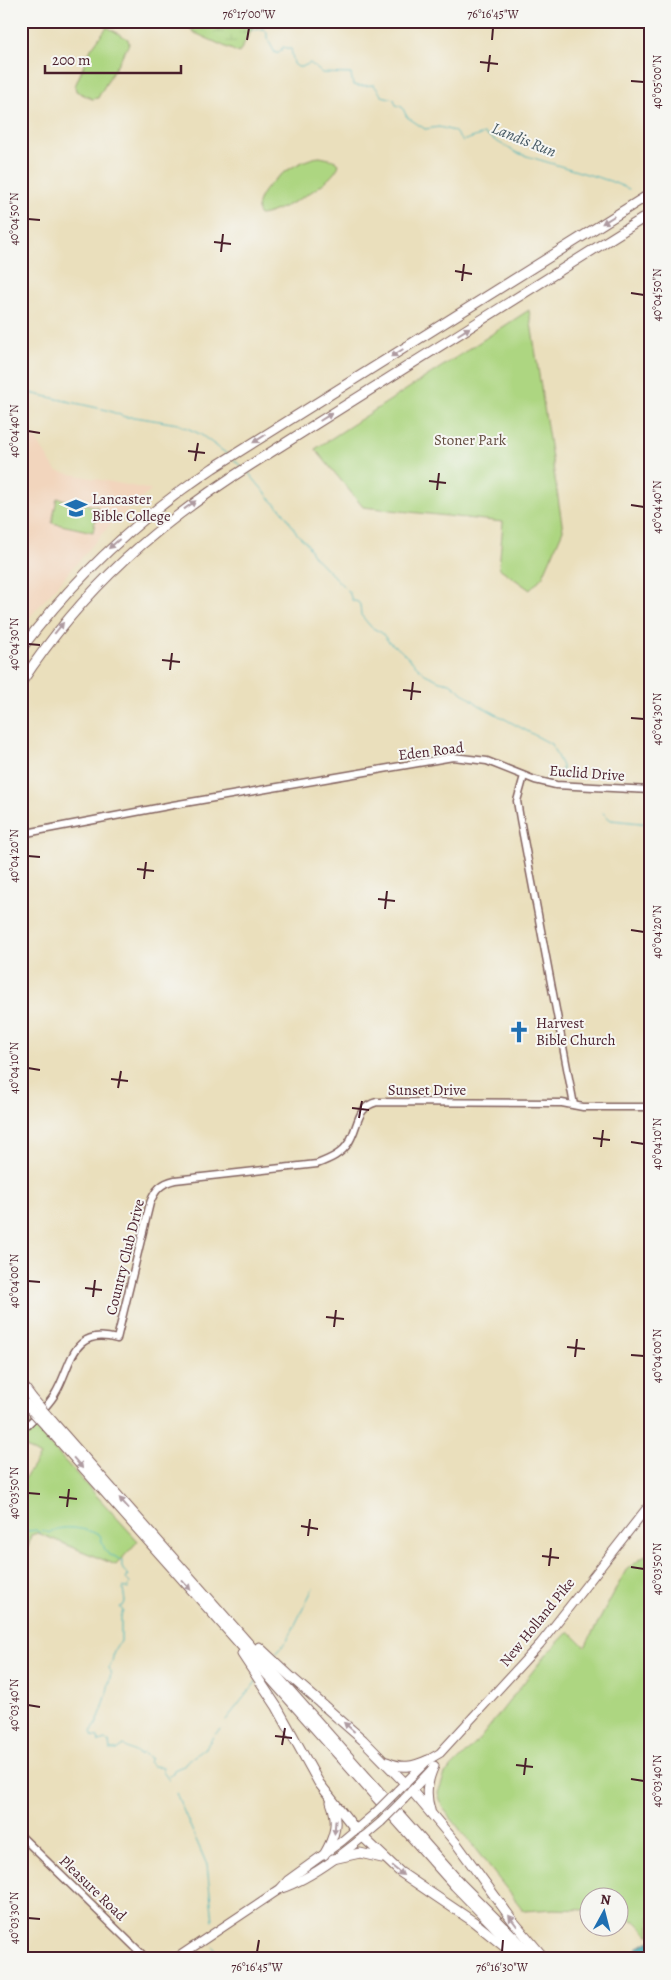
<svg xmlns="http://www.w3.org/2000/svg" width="671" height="1980" viewBox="0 0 671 1980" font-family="Alegreya,serif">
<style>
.built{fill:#f2d5bd}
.green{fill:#add681;stroke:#7c7a56}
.wetland{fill:url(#wetland-marsh);stroke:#7c7a56}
.water{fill:url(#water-ripples);stroke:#466872}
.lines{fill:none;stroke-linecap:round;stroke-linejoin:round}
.stream{stroke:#42b2b9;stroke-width:1}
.tertiary-casing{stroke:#82625e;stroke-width:9}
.primary-casing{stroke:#82625e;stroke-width:10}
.motorway-casing{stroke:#82625e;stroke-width:11}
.tertiary{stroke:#fff;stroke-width:6}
.primary{stroke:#fff;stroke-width:8}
.motorway{stroke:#fff;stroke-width:9}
.primary-bridge-casing{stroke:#82625e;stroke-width:10;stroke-linecap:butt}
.motorway-bridge-casing{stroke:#82625e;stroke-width:11;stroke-linecap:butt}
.primary-bridge{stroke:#fff;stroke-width:8}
.motorway-bridge{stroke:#fff;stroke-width:9}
.oneway{fill:#ae9aa0}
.ticks{fill:none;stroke:#4a1f2b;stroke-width:2}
.labels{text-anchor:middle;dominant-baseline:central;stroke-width:4;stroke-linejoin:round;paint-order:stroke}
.park-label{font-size:15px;fill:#634d40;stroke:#f6f6f2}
.poi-label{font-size:15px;fill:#4a1f2b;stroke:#f6f6f2;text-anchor:start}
.street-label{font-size:15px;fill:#4a1f2b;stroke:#f6f6f2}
.water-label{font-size:16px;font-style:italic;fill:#475a64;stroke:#f6f6f2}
.neatline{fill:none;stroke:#4a1f2b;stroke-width:2}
.ticks-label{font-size:12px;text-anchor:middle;fill:#4a1f2b}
</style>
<defs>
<pattern id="wetland-marsh" width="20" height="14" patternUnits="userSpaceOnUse" patternTransform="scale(1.25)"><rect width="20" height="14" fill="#add681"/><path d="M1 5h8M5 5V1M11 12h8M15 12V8" fill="none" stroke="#96b770"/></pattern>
<pattern id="water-ripples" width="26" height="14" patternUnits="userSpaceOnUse" patternTransform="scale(1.25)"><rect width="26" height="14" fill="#42b2b9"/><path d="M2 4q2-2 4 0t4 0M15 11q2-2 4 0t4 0" fill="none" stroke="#399097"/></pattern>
</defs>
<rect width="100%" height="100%" fill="#f6f6f2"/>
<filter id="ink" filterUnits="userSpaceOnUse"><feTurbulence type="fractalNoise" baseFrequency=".02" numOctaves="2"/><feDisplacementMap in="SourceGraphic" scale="10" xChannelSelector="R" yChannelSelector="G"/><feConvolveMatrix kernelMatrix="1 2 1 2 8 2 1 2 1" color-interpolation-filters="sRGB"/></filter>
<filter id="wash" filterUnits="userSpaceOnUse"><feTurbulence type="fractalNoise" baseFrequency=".0096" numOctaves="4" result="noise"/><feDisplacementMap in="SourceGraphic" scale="20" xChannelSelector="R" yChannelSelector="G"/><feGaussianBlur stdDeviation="1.12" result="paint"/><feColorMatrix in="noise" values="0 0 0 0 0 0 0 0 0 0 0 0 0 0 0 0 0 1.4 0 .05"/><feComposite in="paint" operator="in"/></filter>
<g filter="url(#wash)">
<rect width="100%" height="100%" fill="#eadfbc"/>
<polygon class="built" points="21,415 56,471 152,490 110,525 21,627"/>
<g class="green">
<polygon points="107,27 128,39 129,44 100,94 98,98 92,99 76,91 75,86 91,49"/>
<path d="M320 157 334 160 339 164C336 182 276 215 259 215 248 191 299 158 320 157Z"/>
<polygon points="529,310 563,530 543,576 530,590 499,568 503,522 363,507 315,449"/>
<polygon points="57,498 98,507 93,532 52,523"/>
<polygon points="31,1424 138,1541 116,1565 38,1533 31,1535 25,1560 21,1560 21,1484 40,1456 21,1445 21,1435"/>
<polygon points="650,1552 650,1936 635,1921 619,1917 618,1898 588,1898 588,1910 553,1909 524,1911 443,1808 438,1793 445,1774 478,1741 543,1658 569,1631 585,1647 626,1570"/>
</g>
<polygon class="wetland" points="182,21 254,21 254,25 239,53 195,33"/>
<polygon class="water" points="650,1941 650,1959 630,1959 638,1947"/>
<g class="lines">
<g class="stream">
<polyline points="241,21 251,30 264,29 267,32 267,38 275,53 279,53 283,47 291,49 294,64 298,67 302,67 310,63 322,73 351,74 353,85 359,86 374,85 382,96 394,99 396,105 402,107 407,117 425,129 439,127 454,131 462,141 484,134 517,153 610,181 629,189"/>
<polyline points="21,391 107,410 125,417 135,417 178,424 200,434 227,454"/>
<polyline points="234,460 242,467"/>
<polyline points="247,471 273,502 282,510 298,535 306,542 313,555 349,592 352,600 358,602 360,605 361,615 371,627 382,633 388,641 399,649 425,674 440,681 450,683 479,705 551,744 562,766 562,774 565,778"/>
<polyline points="603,813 611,820 650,824"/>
<path d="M21 1532 36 1530 40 1533 43 1530 49 1533C59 1524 89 1528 100 1536L105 1550 109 1555 114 1556 122 1561C121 1568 123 1571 129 1575L126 1579 130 1583 128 1589 124 1587 123 1588 125 1602 123 1606 120 1607 123 1611 121 1616V1641C120 1644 117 1645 116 1648 112 1652 114 1662 109 1668L111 1672C107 1694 103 1714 91 1732L93 1736 98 1737 99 1742 105 1740 109 1742 110 1750H117L124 1745 127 1748 141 1755 143 1753 151 1759 148 1761C152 1769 157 1765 163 1767V1772L169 1780"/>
<polyline points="273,1656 287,1641 313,1588"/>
<polyline points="226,1720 256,1682"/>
<polyline points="215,1734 220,1730"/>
<polyline points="169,1776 172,1775 174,1770 183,1766 185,1763 206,1747 213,1737"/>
<polyline points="176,1793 207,1865 213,1921"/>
<polyline points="214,1947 218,1959"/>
</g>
</g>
</g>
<g filter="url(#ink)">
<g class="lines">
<g class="tertiary-casing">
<g id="tertiary">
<polyline points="524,776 517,801 520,819 574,1105"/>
<polyline points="21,834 173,805 453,757 487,761 535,780 556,785 650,790"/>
<path d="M21 1431C33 1419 47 1408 55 1394 72 1367 70 1326 117 1339L150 1203C155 1190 161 1183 175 1180L317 1164C330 1159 342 1154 349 1142 359 1126 356 1107 377 1102L562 1103 583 1107H650"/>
<polyline points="21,1836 147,1959"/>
</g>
</g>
<g class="primary-casing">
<g id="primary">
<polyline points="397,1791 428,1760 440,1753 540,1644 650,1504"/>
<polyline points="404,1799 432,1769"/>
<polyline points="281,1888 288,1880 342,1841 374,1814"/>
<path d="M175 1959 280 1889C314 1878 353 1846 381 1822"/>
</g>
</g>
<g class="motorway-casing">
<g id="motorway">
<path d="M21 649C75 577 138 518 213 468L650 194"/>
<path d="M21 683C84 587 156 525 252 464L650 214"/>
<polyline points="21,1383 32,1398"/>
<polyline points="52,1421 460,1883 536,1959"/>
<polyline points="46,1426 455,1886 526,1959"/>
<polyline points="259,1647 291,1677 363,1740 405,1783"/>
<polyline points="242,1654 277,1707 319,1783 356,1830"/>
<path d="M387 1762C402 1769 413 1767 428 1760"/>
<polyline points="412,1791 456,1843 513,1921 545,1959"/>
<path d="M430 1810C425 1794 427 1781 434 1766"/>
<polyline points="363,1837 400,1872 474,1922 511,1952"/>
<path d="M324 1855C335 1837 339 1822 331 1802"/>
<polyline points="333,1859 360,1853 382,1858"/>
</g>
</g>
<use href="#tertiary" class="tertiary"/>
<use href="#primary" class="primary"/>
<use href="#motorway" class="motorway"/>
<g class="primary-bridge-casing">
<g id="primary-bridge">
<polyline points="374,1814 397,1791"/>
<polyline points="381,1822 404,1799"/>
</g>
</g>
<g class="motorway-bridge-casing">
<g id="motorway-bridge">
<polyline points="32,1398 52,1421"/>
<polyline points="26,1404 46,1426"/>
</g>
</g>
<use href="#primary-bridge" class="primary-bridge"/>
<use href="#motorway-bridge" class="motorway-bridge"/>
</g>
<defs><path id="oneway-solid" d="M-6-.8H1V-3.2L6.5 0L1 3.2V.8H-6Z" transform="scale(1.25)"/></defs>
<g class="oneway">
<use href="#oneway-solid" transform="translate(608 220) rotate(148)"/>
<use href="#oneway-solid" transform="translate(464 331) rotate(-32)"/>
<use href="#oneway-solid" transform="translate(397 353) rotate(148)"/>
<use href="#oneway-solid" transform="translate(326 417) rotate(-32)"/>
<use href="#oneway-solid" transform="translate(259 439) rotate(148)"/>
<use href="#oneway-solid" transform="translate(190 505) rotate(-36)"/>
<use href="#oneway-solid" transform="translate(114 544) rotate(139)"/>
<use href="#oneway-solid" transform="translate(59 628) rotate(-51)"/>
<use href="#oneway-solid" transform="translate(78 1463) rotate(49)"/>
<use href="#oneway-solid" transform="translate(124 1503) rotate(-132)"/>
<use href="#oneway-solid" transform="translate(186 1585) rotate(48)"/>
<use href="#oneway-solid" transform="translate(349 1727) rotate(-139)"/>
<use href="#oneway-solid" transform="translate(335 1827) rotate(95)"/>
<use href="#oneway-solid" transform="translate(398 1871) rotate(39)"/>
<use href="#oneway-solid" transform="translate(513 1921) rotate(-127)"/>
</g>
</g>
<path class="ticks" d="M247 40 249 28M492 40 493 28M480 62 498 64M488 72 490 55M631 81 644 82M28 219 40 220M214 242 231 244M221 252 223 234M455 271 472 274M462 281 464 264M631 293 644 295M28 431 40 433M188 451 205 453M195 461 198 443M429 481 446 483M437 490 439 473M631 505 644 507M28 644 40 645M162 660 180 662M170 670 172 653M403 690 421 692M411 700 413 682M631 718 644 719M28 856 40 857M137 869 154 871M144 879 146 862M378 899 395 901M385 909 387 891M631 930 644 932M28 1068 40 1070M111 1079 128 1081M118 1088 121 1071M352 1108 369 1110M359 1118 362 1101M593 1138 610 1140M631 1142 644 1144M601 1147 603 1130M28 1281 40 1282M85 1288 102 1290M93 1297 95 1280M326 1317 344 1319M334 1327 336 1310M567 1347 585 1349M631 1355 644 1356M575 1357 577 1339M28 1493 40 1494M59 1497 77 1499M67 1507 69 1489M301 1526 318 1529M308 1536 310 1519M542 1556 559 1558M549 1566 551 1548M631 1567 644 1569M28 1705 40 1707M275 1736 292 1738M282 1745 285 1728M516 1765 533 1767M524 1775 526 1758M631 1779 644 1781M28 1918 40 1919M257 1952 259 1940M502 1952 503 1940"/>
<defs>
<g id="university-bare" transform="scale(1.725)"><path d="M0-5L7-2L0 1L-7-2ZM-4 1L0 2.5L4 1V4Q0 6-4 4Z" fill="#1f6fb2" stroke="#f6f6f2" stroke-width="2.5" paint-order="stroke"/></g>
<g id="church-bare" transform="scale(1.725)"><path d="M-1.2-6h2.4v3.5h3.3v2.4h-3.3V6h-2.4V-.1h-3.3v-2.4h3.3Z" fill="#1f6fb2" stroke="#f6f6f2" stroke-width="2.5" paint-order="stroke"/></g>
</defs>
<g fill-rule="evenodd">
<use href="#university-bare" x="76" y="508"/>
<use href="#church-bare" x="519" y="1032"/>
</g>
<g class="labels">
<g class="park-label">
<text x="470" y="440">Stoner Park</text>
</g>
<g class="poi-label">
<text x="92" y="499">Lancaster<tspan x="92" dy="17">Bible College</tspan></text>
<text x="536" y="1023">Harvest<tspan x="536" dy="17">Bible Church</tspan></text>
</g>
<g class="street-label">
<text transform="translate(431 751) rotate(-7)">Eden Road</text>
<text transform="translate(587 773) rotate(4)">Euclid Drive</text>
<text x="427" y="1090">Sunset Drive</text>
<text transform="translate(125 1257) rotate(-76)">Country Club Drive</text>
<text transform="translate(537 1622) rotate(-51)">New Holland Pike</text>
<text transform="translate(93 1888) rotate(44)">Pleasure Road</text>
</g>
<g class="water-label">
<text transform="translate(524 140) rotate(22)">Landis Run</text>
</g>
</g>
<rect width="671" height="1980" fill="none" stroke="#f6f6f2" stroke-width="55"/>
<g transform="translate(604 1912) rotate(7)"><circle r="24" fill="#f6f6f2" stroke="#b1a0a2"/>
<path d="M0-4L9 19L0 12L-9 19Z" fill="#1f6fb2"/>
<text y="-8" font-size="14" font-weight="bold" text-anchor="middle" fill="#4a1f2b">N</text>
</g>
<path d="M45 65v8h136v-8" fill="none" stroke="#4a1f2b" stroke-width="2.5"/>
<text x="52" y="65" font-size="15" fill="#4a1f2b" stroke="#f6f6f2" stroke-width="4" paint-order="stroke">200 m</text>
<rect x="28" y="28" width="616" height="1924" class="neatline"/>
<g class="ticks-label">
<text x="249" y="18">76°17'00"W</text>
<text x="493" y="18">76°16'45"W</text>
<text transform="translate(657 82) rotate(-90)" y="4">40°05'00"N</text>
<text transform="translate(14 219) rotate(-90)" y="4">40°04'50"N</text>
<text transform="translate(657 295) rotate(-90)" y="4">40°04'50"N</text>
<text transform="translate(14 431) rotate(-90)" y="4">40°04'40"N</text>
<text transform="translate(657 507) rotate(-90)" y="4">40°04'40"N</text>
<text transform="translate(14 644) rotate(-90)" y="4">40°04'30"N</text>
<text transform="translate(657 719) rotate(-90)" y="4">40°04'30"N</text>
<text transform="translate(14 856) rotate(-90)" y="4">40°04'20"N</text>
<text transform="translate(657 932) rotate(-90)" y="4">40°04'20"N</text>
<text transform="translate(14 1068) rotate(-90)" y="4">40°04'10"N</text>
<text transform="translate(657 1144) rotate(-90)" y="4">40°04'10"N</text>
<text transform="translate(14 1281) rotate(-90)" y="4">40°04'00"N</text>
<text transform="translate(657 1356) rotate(-90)" y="4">40°04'00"N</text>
<text transform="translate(14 1493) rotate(-90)" y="4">40°03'50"N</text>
<text transform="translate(657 1569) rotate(-90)" y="4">40°03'50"N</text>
<text transform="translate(14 1705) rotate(-90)" y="4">40°03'40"N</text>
<text transform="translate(657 1781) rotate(-90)" y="4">40°03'40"N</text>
<text transform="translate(14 1918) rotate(-90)" y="4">40°03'30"N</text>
<text x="257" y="1971">76°16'45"W</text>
<text x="502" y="1971">76°16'30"W</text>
</g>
</svg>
